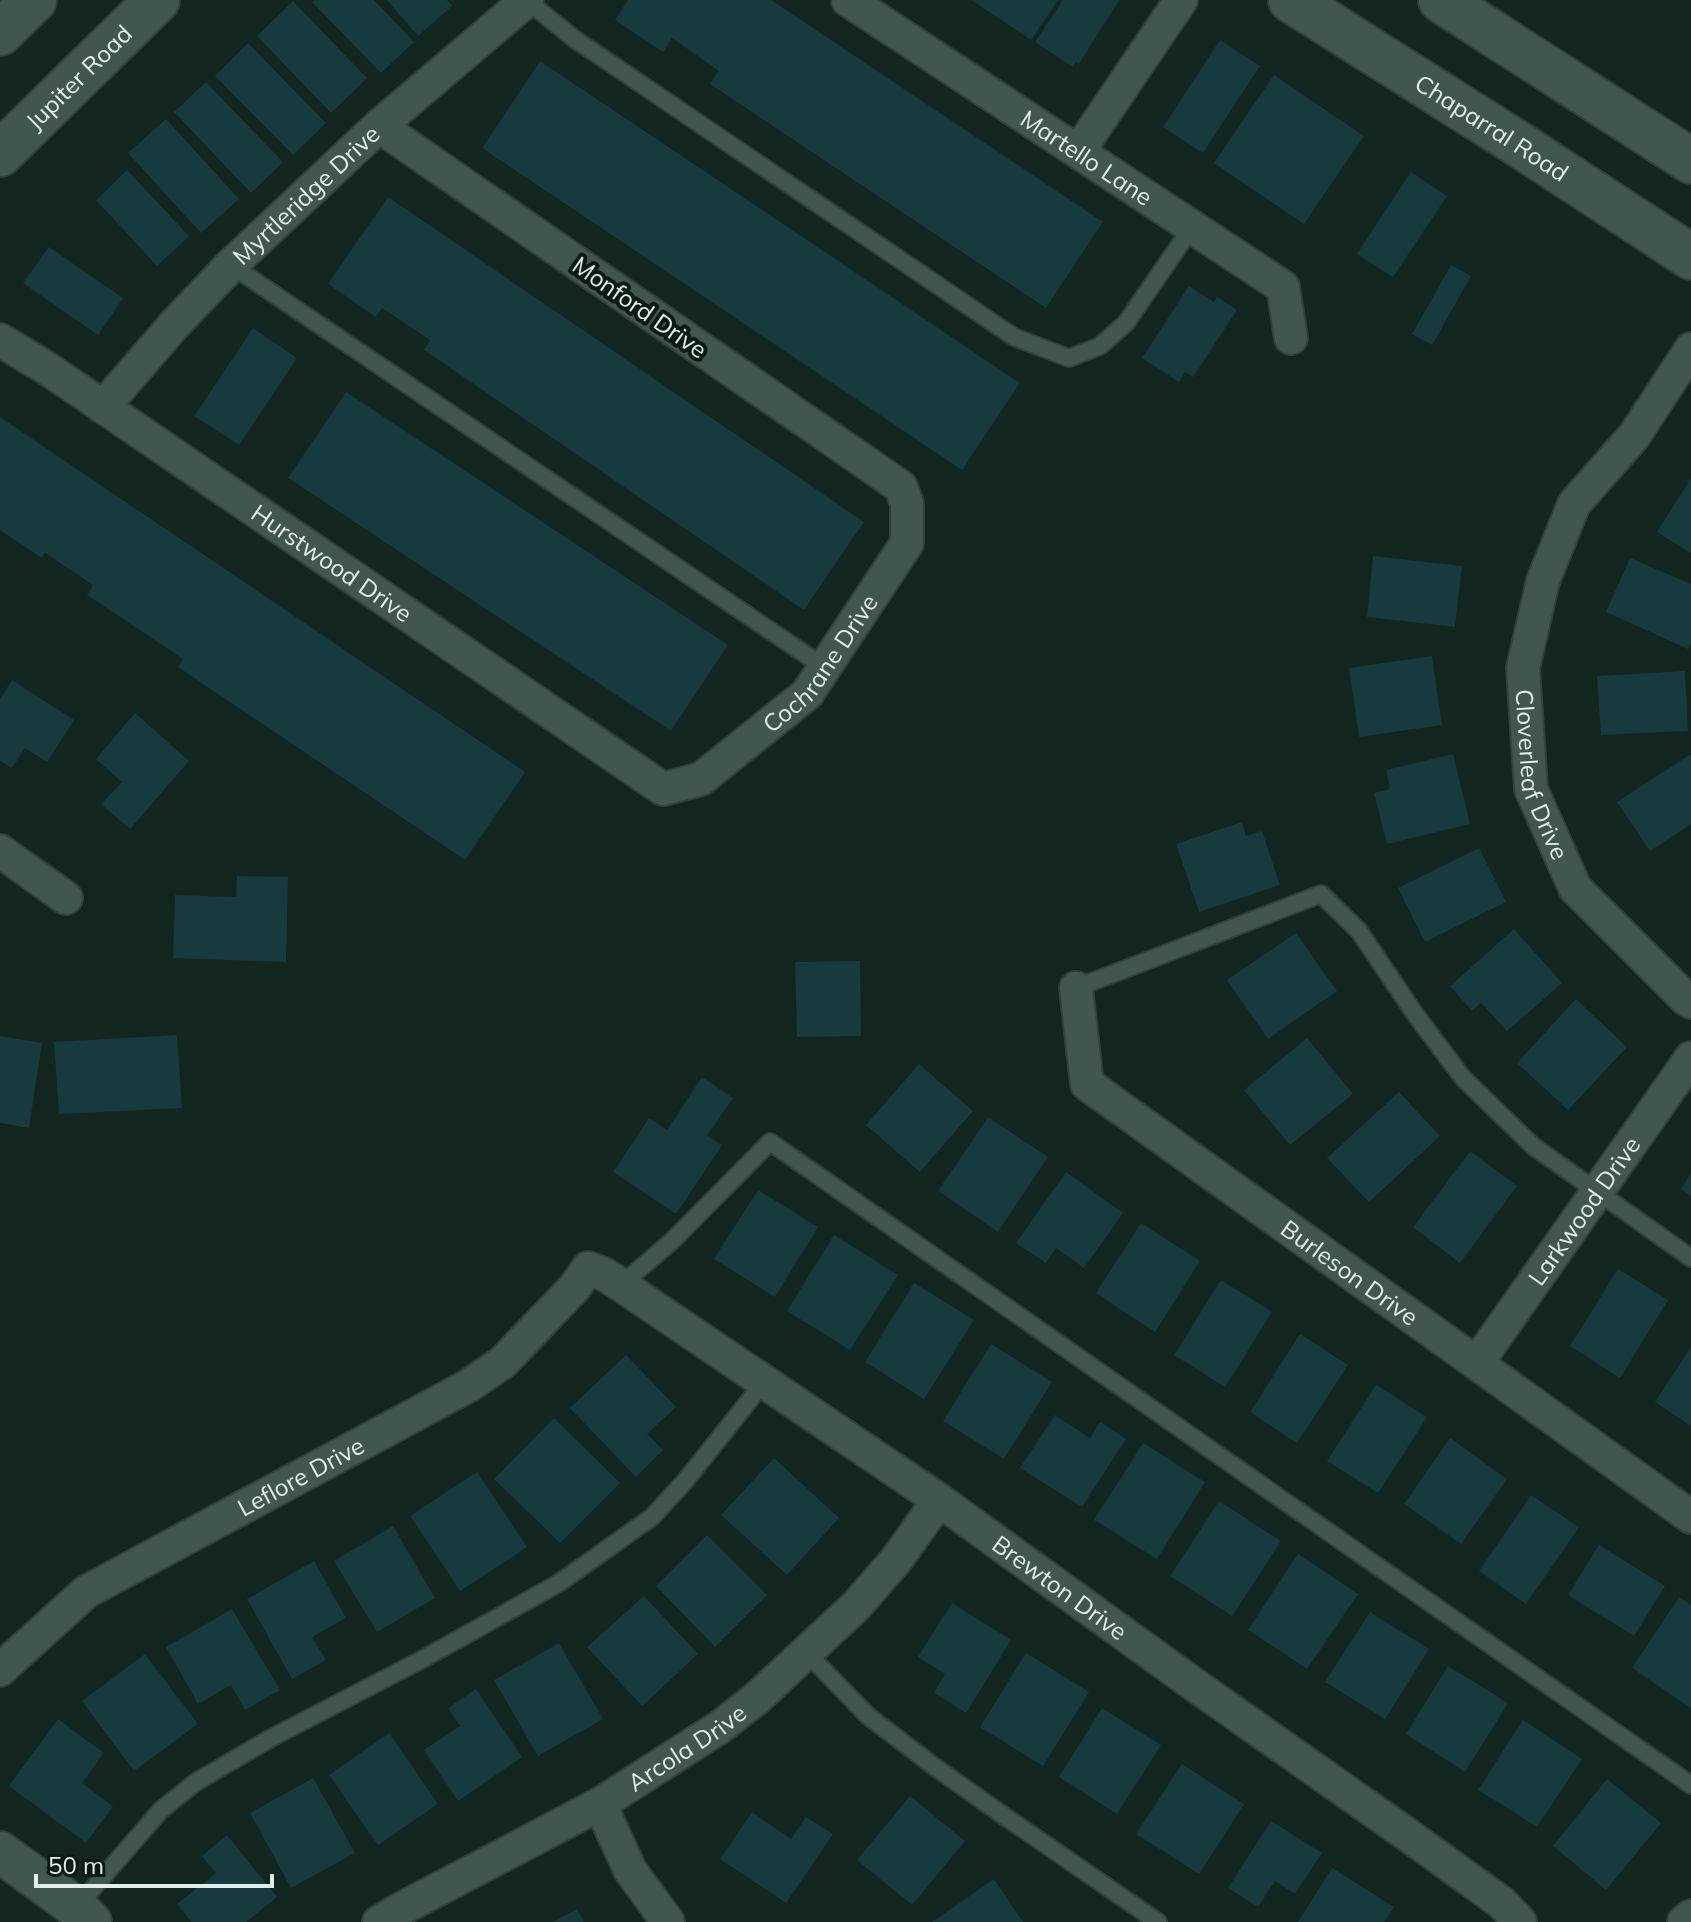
<svg xmlns="http://www.w3.org/2000/svg" width="1691" height="1922" viewBox="0 0 1691 1922" font-family="Mulish,sans-serif">
<style>
.building{fill:#163a3d}
.lines{fill:none;stroke-linecap:round;stroke-linejoin:round}
.service-casing{stroke:#323f3a;stroke-width:20}
.minor-casing{stroke:#323f3a;stroke-width:36}
.tertiary-casing{stroke:#323f3a;stroke-width:44}
.secondary-casing{stroke:#323f3a;stroke-width:48}
.service{stroke:#41564e;stroke-width:16}
.minor{stroke:#41564e;stroke-width:32}
.tertiary{stroke:#41564e;stroke-width:40}
.secondary{stroke:#41564e;stroke-width:44}
.labels{text-anchor:middle;dominant-baseline:central;stroke-width:8;stroke-linejoin:round;paint-order:stroke}
.street-label{font-size:24px;fill:#e2eee9;stroke:#091b15}
</style>
<rect width="100%" height="100%" fill="#12251e"/>
<g class="building">
<polygon points="314,0 374,0 414,42 381,73 312,2"/>
<polygon points="387,0 447,0 452,6 418,36"/>
<polygon points="628,0 771,0 1103,222 1046,308 710,84 719,71 672,38 663,52 615,20"/>
<polygon points="971,0 1058,0 1031,40"/>
<polygon points="1063,0 1119,0 1079,64 1076,62 1073,67 1035,42"/>
<polygon points="293,1 367,78 331,113 257,36"/>
<polygon points="1220,40 1260,66 1203,153 1163,127"/>
<polygon points="248,43 326,123 293,155 215,76"/>
<polygon points="540,61 1020,383 962,470 482,148"/>
<polygon points="1274,75 1364,136 1304,224 1214,163"/>
<polygon points="206,82 283,162 251,193 174,112"/>
<polygon points="166,119 239,199 201,233 128,153"/>
<polygon points="127,170 189,236 157,266 96,200"/>
<polygon points="1411,172 1447,196 1393,277 1357,254"/>
<polygon points="388,197 864,522 804,610 424,350 430,340 382,308 376,317 328,284"/>
<polygon points="49,247 123,298 98,335 23,283"/>
<polygon points="1451,265 1471,276 1432,345 1412,334"/>
<polygon points="1189,286 1214,302 1217,297 1237,310 1193,377 1185,372 1179,382 1142,358"/>
<polygon points="253,328 297,358 239,445 194,416"/>
<polygon points="346,392 728,645 671,731 288,478"/>
<polygon points="0,417 525,772 465,860 178,667 183,659 87,595 93,585 45,553 42,558 0,530"/>
<polygon points="1691,478 1691,553 1657,532"/>
<polygon points="1373,556 1462,566 1455,627 1367,617"/>
<polygon points="1630,558 1691,584 1691,643 1688,649 1606,612"/>
<polygon points="1432,656 1442,725 1359,737 1349,668"/>
<polygon points="1685,671 1688,731 1601,735 1597,676"/>
<polygon points="12,680 74,720 47,762 25,748 12,768 0,761 0,699"/>
<polygon points="135,713 189,761 130,829 101,804 122,782 96,759"/>
<polygon points="1453,754 1470,824 1387,844 1374,793 1390,789 1386,770"/>
<polygon points="1691,754 1691,824 1650,851 1617,802"/>
<polygon points="1242,822 1246,836 1262,831 1280,885 1199,912 1176,844"/>
<polygon points="1479,848 1506,902 1425,942 1398,888"/>
<polygon points="237,876 288,877 286,962 173,958 175,895 236,897"/>
<polygon points="1514,929 1562,983 1507,1031 1481,1003 1472,1011 1450,986"/>
<polygon points="1296,933 1337,991 1268,1039 1227,980"/>
<polygon points="860,961 861,1036 797,1037 795,962"/>
<polygon points="1576,999 1627,1047 1568,1110 1517,1063"/>
<polygon points="177,1035 182,1108 59,1114 54,1042"/>
<polygon points="0,1036 42,1043 29,1128 0,1123"/>
<polygon points="1307,1038 1353,1094 1290,1145 1244,1090"/>
<polygon points="919,1064 973,1111 920,1172 866,1125"/>
<polygon points="702,1077 733,1098 707,1136 722,1145 676,1214 613,1172 649,1118 667,1130"/>
<polygon points="1399,1092 1440,1136 1369,1202 1327,1158"/>
<polygon points="988,1117 1048,1157 998,1232 938,1191"/>
<polygon points="1470,1151 1517,1186 1460,1263 1413,1227"/>
<polygon points="1066,1172 1123,1213 1084,1268 1056,1248 1046,1263 1016,1243"/>
<polygon points="1691,1173 1691,1196 1681,1189"/>
<polygon points="758,1190 818,1227 775,1297 714,1259"/>
<polygon points="1141,1223 1200,1261 1155,1332 1096,1293"/>
<polygon points="834,1235 898,1275 850,1350 787,1311"/>
<polygon points="1618,1269 1668,1300 1620,1378 1570,1346"/>
<polygon points="1221,1280 1272,1312 1225,1387 1174,1355"/>
<polygon points="914,1283 974,1320 924,1399 865,1362"/>
<polygon points="1300,1334 1348,1365 1297,1443 1250,1412"/>
<polygon points="991,1344 1052,1382 1004,1459 943,1421"/>
<polygon points="1691,1347 1691,1426 1655,1402"/>
<polygon points="626,1355 676,1407 647,1434 663,1450 636,1477 570,1408"/>
<polygon points="1376,1385 1427,1417 1378,1493 1327,1461"/>
<polygon points="1055,1415 1090,1438 1100,1422 1126,1439 1082,1507 1020,1468"/>
<polygon points="554,1418 620,1483 560,1543 494,1479"/>
<polygon points="1450,1438 1507,1479 1461,1544 1404,1504"/>
<polygon points="1143,1443 1205,1482 1157,1559 1094,1520"/>
<polygon points="774,1458 839,1518 787,1575 721,1515"/>
<polygon points="477,1472 527,1547 460,1591 410,1516"/>
<polygon points="1531,1495 1579,1527 1526,1604 1479,1571"/>
<polygon points="1219,1501 1281,1541 1232,1616 1170,1576"/>
<polygon points="393,1526 435,1598 377,1632 334,1561"/>
<polygon points="707,1535 767,1595 715,1647 656,1586"/>
<polygon points="1599,1545 1665,1586 1634,1636 1568,1595"/>
<polygon points="1298,1554 1358,1594 1307,1669 1248,1630"/>
<polygon points="314,1561 346,1618 312,1637 326,1660 292,1679 247,1599"/>
<polygon points="644,1596 698,1654 642,1706 587,1647"/>
<polygon points="1679,1597 1691,1605 1691,1708 1632,1668"/>
<polygon points="952,1603 1011,1640 966,1713 934,1693 945,1674 918,1657"/>
<polygon points="232,1609 280,1690 245,1710 231,1685 198,1704 166,1647"/>
<polygon points="1370,1612 1429,1649 1385,1719 1325,1682"/>
<polygon points="559,1643 603,1719 538,1756 494,1680"/>
<polygon points="1026,1653 1089,1692 1043,1766 980,1727"/>
<polygon points="145,1654 198,1724 134,1771 82,1701"/>
<polygon points="1448,1666 1508,1703 1465,1772 1406,1734"/>
<polygon points="476,1689 522,1757 458,1801 424,1750 460,1726 448,1708"/>
<polygon points="1102,1708 1161,1745 1117,1814 1059,1777"/>
<polygon points="58,1719 104,1753 82,1783 113,1806 86,1843 9,1786"/>
<polygon points="1523,1720 1582,1759 1537,1827 1478,1790"/>
<polygon points="389,1733 438,1804 378,1845 329,1775"/>
<polygon points="1182,1764 1244,1804 1199,1874 1136,1834"/>
<polygon points="313,1778 355,1853 291,1888 250,1813"/>
<polygon points="1607,1779 1661,1823 1606,1890 1553,1846"/>
<polygon points="910,1796 965,1841 912,1905 857,1860"/>
<polygon points="752,1812 791,1839 806,1817 833,1834 786,1903 720,1859"/>
<polygon points="1271,1821 1322,1853 1295,1894 1275,1881 1258,1907 1228,1888"/>
<polygon points="227,1835 277,1897 246,1922 191,1922 177,1904 216,1873 202,1856"/>
<polygon points="1332,1868 1394,1907 1384,1922 1298,1922"/>
<polygon points="994,1879 1023,1922 932,1922"/>
<polygon points="577,1909 584,1922 553,1922"/>
</g>
<g class="lines">
<g class="service-casing">
<g id="service">
<polyline points="526,0 576,40 1014,337 1069,358 1100,346 1126,323 1192,227"/>
<polyline points="231,265 824,667"/>
<polyline points="1076,988 1321,894 1359,931 1415,1014 1463,1078 1533,1146 1691,1258"/>
<polyline points="621,1285 673,1240 770,1142 1691,1785"/>
<polyline points="807,1653 868,1716 935,1767 1007,1818 1158,1922"/>
<polyline points="76,1908 161,1810 196,1782 271,1738 421,1660 559,1583 652,1517 686,1480 764,1382"/>
</g>
</g>
<g class="minor-casing">
<g id="minor">
<path id="s1" d="M848 0 1283 287 1291 338"/>
<polyline points="1078,152 1181,0"/>
<path id="s2" d="M0 340 48 369 663 789 701 779 807 694 907 543V504L901 487 379 126"/>
<path id="s3" d="M1691 349 1634 436 1574 504 1543 581 1523 668 1531 789 1575 888 1685 998 1691 1002"/>
<path id="s4" d="M103 407 174 325 231 265 379 126 527 0"/>
<polyline points="0,851 66,898"/>
<path id="s5" d="M1076 988 1087 1084 1691 1517"/>
<path id="s6" d="M1477 1363 1691 1058"/>
<path id="s7" d="M0 1670 86 1592 468 1386 502 1363 575 1287 588 1268 604 1274 621 1285 939 1500 1192 1683 1412 1838 1502 1903 1520 1922"/>
<polyline points="600,1804 630,1870 668,1922"/>
<path id="s8" d="M379 1922 401 1909 600 1804 720 1727 757 1698 856 1606 897 1559 939 1500"/>
<polyline points="1684,1922 1691,1916"/>
</g>
</g>
<g class="tertiary-casing">
<polyline id="tertiary" points="0,1852 77,1908 91,1922"/>
</g>
<g class="secondary-casing">
<g id="secondary">
<path id="s9" d="M1291 0 1520 145 1691 257"/>
<polyline points="1441,0 1691,161"/>
<polyline points="0,33 34,0"/>
<path id="s10" d="M0 154 157 0"/>
</g>
</g>
<use href="#service" class="service"/>
<use href="#minor" class="minor"/>
<use href="#tertiary" class="tertiary"/>
<use href="#secondary" class="secondary"/>
</g>
<g class="labels">
<g class="street-label">
<text stroke="none"><textPath href="#s10" startOffset="110">Jupiter Road</textPath></text>
<text stroke="none"><textPath href="#s9" startOffset="238">Chaparral Road</textPath></text>
<text stroke="none"><textPath href="#s1" startOffset="286">Martello Lane</textPath></text>
<text stroke="none"><textPath href="#s4" startOffset="294">Myrtleridge Drive</textPath></text>
<text transform="translate(640 307) rotate(35)">Monford Drive</text>
<text stroke="none"><textPath href="#s2" startOffset="400">Hurstwood Drive</textPath></text>
<text stroke="none"><textPath href="#s2" startOffset="1008">Cochrane Drive</textPath></text>
<text stroke="none"><textPath href="#s3" startOffset="476">Cloverleaf Drive</textPath></text>
<text stroke="none"><textPath href="#s6" startOffset="186">Larkwood Drive</textPath></text>
<text stroke="none"><textPath href="#s5" startOffset="420">Burleson Drive</textPath></text>
<text stroke="none"><textPath href="#s7" startOffset="360">Leflore Drive</textPath></text>
<text stroke="none"><textPath href="#s7" startOffset="1290">Brewton Drive</textPath></text>
<text stroke="none"><textPath href="#s8" startOffset="354">Arcola Drive</textPath></text>
</g>
</g>
<path d="M36 1874v12h236v-12" fill="none" stroke="#e2eee9" stroke-width="4"/>
<text x="48" y="1874" font-size="24" fill="#e2eee9" stroke="#091b15" stroke-width="6" paint-order="stroke">50 m</text>
</svg>
